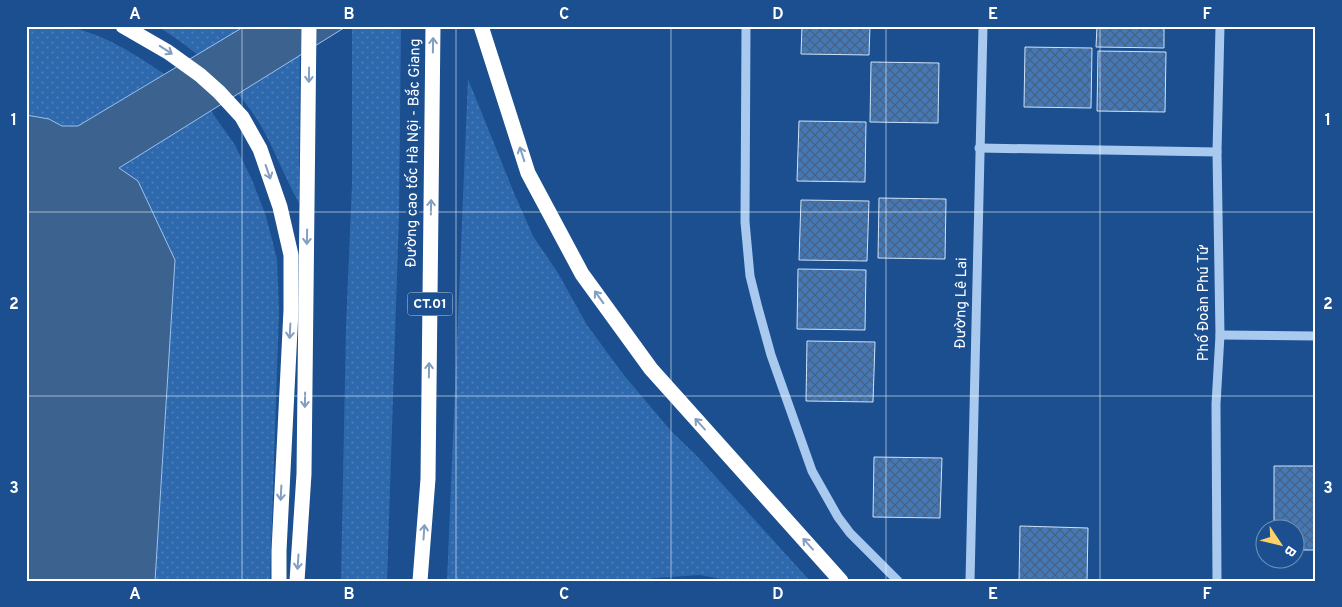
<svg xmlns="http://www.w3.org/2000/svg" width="1342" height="607" viewBox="0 0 1342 607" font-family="Overpass,sans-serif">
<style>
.grass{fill:url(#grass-dots)}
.water{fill:#3c6290;stroke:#9cc4f0}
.building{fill:url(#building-cross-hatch);stroke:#cfe3fa}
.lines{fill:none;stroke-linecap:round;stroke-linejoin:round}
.minor{stroke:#a9c9ee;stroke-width:9}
.highway{stroke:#fff;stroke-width:15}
.oneway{stroke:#829ec1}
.grid{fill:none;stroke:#fff;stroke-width:1;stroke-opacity:0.55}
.labels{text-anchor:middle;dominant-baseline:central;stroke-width:5;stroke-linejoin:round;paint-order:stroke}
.shield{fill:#1b4f8f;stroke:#bbcadd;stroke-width:1}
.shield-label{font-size:14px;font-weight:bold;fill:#fff}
.street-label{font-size:15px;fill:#fff;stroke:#1b4f8f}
.neatline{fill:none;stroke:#fff;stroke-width:2}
.grid-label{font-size:16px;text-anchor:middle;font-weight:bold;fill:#fff}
</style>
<defs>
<pattern id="grass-dots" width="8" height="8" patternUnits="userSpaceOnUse" patternTransform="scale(1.25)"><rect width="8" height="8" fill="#2e69ad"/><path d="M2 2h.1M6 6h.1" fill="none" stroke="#4d80b9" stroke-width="1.8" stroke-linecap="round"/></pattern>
<pattern id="building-cross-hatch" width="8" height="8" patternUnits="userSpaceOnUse" patternTransform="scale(1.25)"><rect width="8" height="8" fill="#4478b7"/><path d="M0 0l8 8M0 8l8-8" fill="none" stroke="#486282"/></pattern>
</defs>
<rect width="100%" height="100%" fill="#1b4f8f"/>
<g class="grass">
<path d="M26 26C40 26 56 24 69 27 104 34 135 54 164 74L78 126H62L49 119 26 115Z"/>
<path d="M157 26H300L299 203C286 180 277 156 265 133 241 88 200 53 157 26Z"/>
<polygon points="352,26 401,26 399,214 387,581 341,581 346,326 352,184"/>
<polygon points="468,79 514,193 533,236 558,273 587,325 623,374 671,431 696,455 810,581 732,581 700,575 655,578 641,581 447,581"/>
<polygon points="211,111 235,145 252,180 266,216 277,259 279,311 270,581 155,581 169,362 119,168"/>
</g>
<polygon class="water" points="245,26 347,26 119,168 138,181 175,260 155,581 26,581 26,115 49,119 62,126 78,126"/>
<g class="building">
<polygon points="802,26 870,26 869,55 801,54"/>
<polygon points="1097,26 1164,26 1164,48 1096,47"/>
<polygon points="1025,47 1092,48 1091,108 1024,107"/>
<polygon points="1098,51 1166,52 1165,112 1097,111"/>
<polygon points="871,62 939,63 938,123 870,122"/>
<polygon points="799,121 866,122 865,182 797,181"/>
<polygon points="879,198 946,199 945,259 878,258"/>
<polygon points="801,200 869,201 867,261 799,260"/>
<polygon points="798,269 866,270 865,330 797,329"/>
<polygon points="807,341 875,342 873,402 806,401"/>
<polygon points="874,457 942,458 940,518 873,517"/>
<polygon points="1274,466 1316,466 1316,550 1294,550 1294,530 1274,530"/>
<polygon points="1020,526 1088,528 1087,581 1019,581"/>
</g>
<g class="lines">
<g class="minor">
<polyline points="746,26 745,222 750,276 758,308 771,355 812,471 838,517 850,533 898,581"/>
<polyline points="979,148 1217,152"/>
<polyline points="1220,335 1316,336"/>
<polyline points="970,581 983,26"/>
<polyline points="1217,581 1216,404 1220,335 1217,152 1220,26"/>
</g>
<g class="highway">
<polyline points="123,26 168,52 200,75 219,92 242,117 260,149 280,207 291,255 291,310 279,551 279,581"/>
<polyline points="481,26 528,173 582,274 651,369 841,581"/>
<polyline points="297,581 304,474 309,26"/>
<polyline points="420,581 428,479 433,26"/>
</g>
</g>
<defs><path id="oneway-shaft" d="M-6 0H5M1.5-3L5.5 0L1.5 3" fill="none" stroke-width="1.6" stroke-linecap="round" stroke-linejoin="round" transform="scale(1.25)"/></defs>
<g class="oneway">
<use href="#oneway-shaft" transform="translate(433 45) rotate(-89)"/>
<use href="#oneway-shaft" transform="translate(166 50) rotate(33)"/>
<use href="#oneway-shaft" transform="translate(309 75) rotate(91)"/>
<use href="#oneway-shaft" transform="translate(522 154) rotate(-108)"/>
<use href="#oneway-shaft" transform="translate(268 172) rotate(71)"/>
<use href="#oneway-shaft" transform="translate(431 207) rotate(-89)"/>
<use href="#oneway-shaft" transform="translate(307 237) rotate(91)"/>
<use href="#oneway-shaft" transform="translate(599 297) rotate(-126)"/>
<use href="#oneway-shaft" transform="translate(290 331) rotate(93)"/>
<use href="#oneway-shaft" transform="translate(429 370) rotate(-89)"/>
<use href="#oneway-shaft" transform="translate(305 400) rotate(91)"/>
<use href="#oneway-shaft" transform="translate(700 424) rotate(-132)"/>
<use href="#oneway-shaft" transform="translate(281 493) rotate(93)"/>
<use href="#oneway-shaft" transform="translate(424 532) rotate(-86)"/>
<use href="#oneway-shaft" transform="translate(808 544) rotate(-132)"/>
<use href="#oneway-shaft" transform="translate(298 562) rotate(94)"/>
</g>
<path class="grid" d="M242 26V581M456 26V581M671 26V581M886 26V581M1100 26V581M26 212H1316M26 396H1316"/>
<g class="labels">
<rect class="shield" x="407.5" y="292.5" width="45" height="23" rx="4"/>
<g class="shield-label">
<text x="430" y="304">CT.01</text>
</g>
<g class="street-label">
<text transform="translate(414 153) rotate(-89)">Đường cao tốc Hà Nội - Bắc Giang</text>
<text transform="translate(962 303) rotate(-89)">Đường Lê Lai</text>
<text transform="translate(1204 303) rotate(-90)">Phố Đoàn Phú Tứ</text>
</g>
</g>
<rect width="1342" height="607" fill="none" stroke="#1b4f8f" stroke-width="55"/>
<g transform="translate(1280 544) rotate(125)"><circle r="24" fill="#1b4f8f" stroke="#7695bc"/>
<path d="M0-4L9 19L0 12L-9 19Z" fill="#ffd166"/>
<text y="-8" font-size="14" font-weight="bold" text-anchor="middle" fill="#ffffff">B</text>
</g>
<rect x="28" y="28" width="1286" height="552" class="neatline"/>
<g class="grid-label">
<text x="135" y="19">A</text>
<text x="349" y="19">B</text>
<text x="564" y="19">C</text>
<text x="778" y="19">D</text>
<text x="993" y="19">E</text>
<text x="1207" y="19">F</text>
<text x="14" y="125">1</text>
<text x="1328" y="125">1</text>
<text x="14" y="309">2</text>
<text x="1328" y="309">2</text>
<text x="14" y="493">3</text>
<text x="1328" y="493">3</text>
<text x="135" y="599">A</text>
<text x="349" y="599">B</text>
<text x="564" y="599">C</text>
<text x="778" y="599">D</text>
<text x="993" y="599">E</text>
<text x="1207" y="599">F</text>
</g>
</svg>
